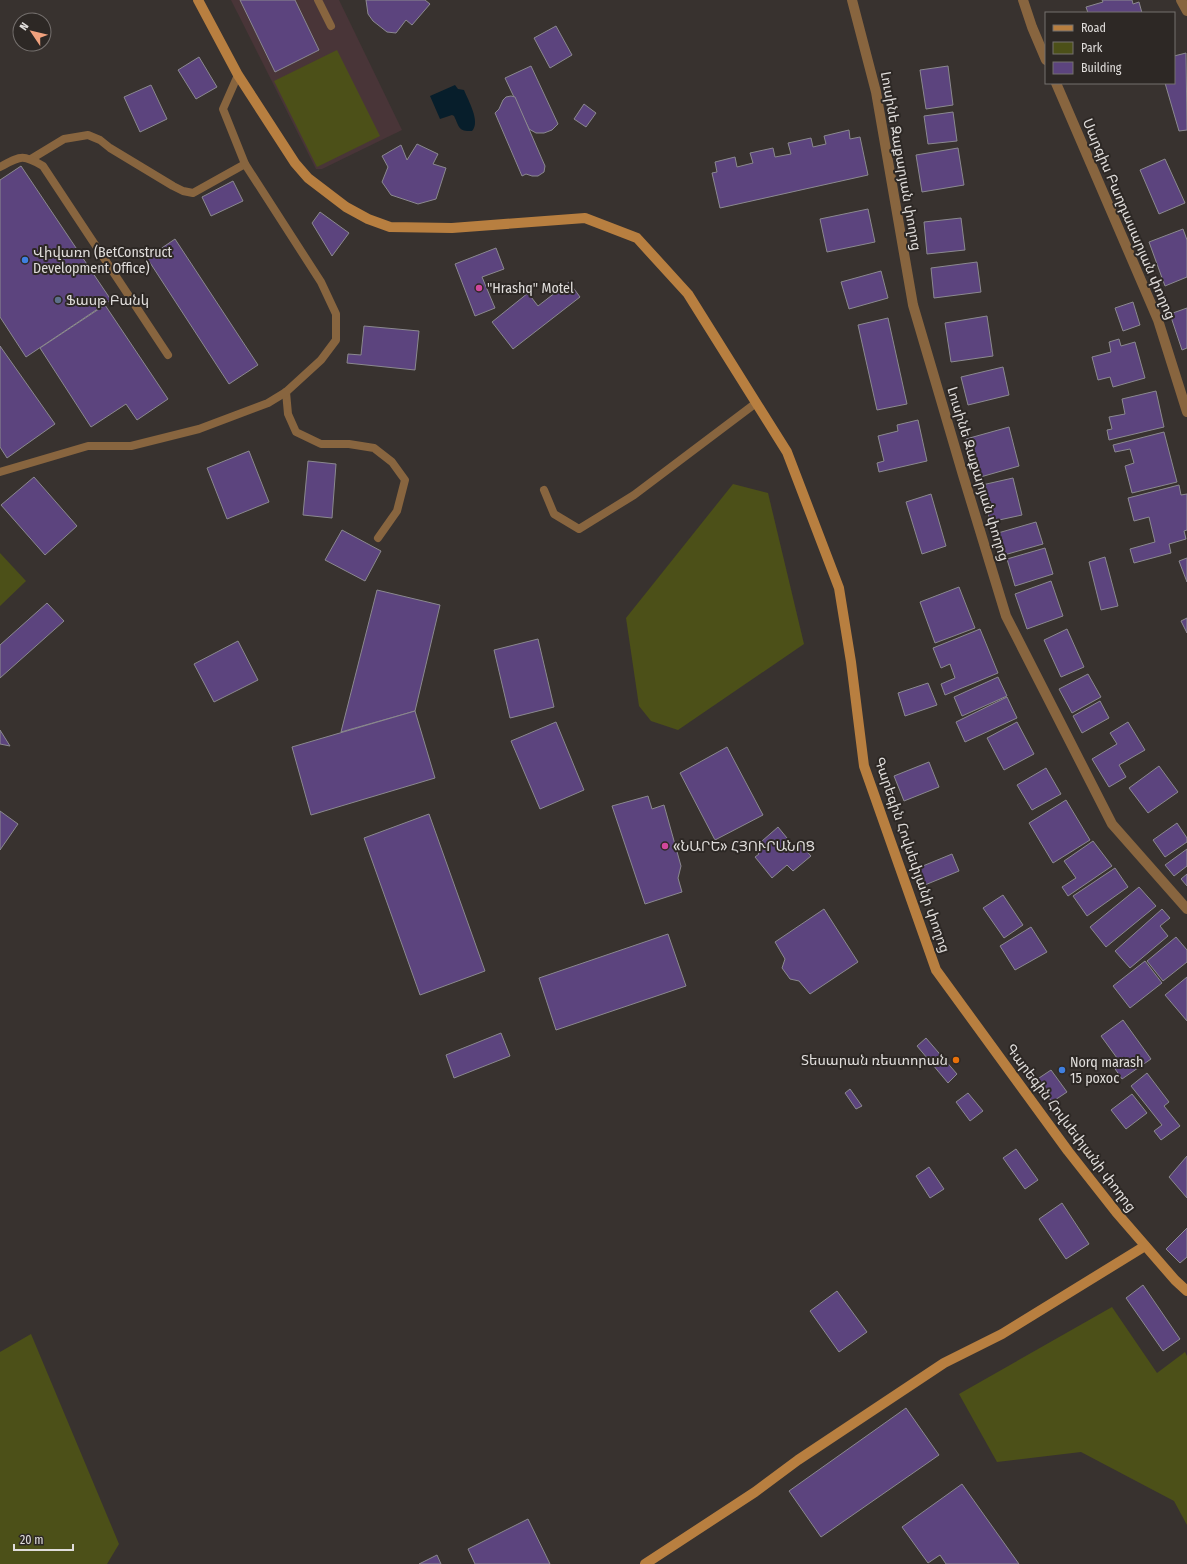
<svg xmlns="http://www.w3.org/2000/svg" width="1187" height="1564" viewBox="0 0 1187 1564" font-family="'Fira Sans Condensed','Noto Sans Armenian',sans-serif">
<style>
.education{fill:#493538}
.green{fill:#4c5018}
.water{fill:#071e2b}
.building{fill:#5c447e;stroke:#8b898f}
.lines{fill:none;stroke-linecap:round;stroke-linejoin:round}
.lane{stroke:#88653f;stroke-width:8}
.street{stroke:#88653f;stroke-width:10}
.secondary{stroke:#b87f40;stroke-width:10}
.shop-dot{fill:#3f7fe0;stroke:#2d2825;stroke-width:1.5}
.hotel-dot{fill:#d1479c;stroke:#2d2825;stroke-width:1.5}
.service-dot{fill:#5c6f8a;stroke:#2d2825;stroke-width:1.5}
.food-dot{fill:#e8710a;stroke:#2d2825;stroke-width:1.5}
.labels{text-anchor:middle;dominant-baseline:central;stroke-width:4;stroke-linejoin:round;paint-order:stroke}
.street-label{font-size:14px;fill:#e0dddb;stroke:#2d2825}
.poi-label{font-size:14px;fill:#e0dddb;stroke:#2d2825;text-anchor:start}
</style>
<rect width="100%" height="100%" fill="#38322f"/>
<polygon class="education" points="231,0 339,0 402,130 322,169 316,169"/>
<g class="green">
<polygon points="337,50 380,136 317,167 274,81"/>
<polygon points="733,484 768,493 804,644 678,730 651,721 639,706 626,618"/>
<polygon points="0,553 26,581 0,606"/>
<polygon points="1112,1307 1157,1373 1185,1352 1187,1356 1187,1525 1174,1501 1081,1452 997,1462 959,1394"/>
<polygon points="31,1334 119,1544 107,1564 0,1564 0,1352"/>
</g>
<path class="water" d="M455 85 458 89 464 90C468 100 481 122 472 131 458 132 459 126 454 116L452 115 440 119 430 96Z"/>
<g class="building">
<polygon points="240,0 295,0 319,50 275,72"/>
<polygon points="366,0 425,0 430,4 412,25 406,20 396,33 387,32 373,21 368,14"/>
<polygon points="1102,0 1132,0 1133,4 1139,2 1142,13 1088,13 1086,7 1103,2"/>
<polygon points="556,26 572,55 550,68 534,38"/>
<polygon points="1186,53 1187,130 1179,131 1165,83 1174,83 1174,56"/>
<polygon points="199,57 217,87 196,99 178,70"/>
<polygon points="531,66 558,124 552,130 544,133 536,133 529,129 505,78"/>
<polygon points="948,66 953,105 926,109 920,70"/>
<polygon points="151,85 167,119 140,132 124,97"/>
<polygon points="511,96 515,97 545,166 544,172 538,176 532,176 526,174 522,176 495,113 499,109 503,100 506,97"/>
<polygon points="584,104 596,113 586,127 574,119"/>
<polygon points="953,112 957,141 928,144 924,116"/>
<polygon points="849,130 850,139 860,137 868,175 720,208 712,173 717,172 715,162 735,157 737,167 753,163 750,153 773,148 775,157 791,154 788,143 811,138 813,147 826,144 824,136"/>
<polygon points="417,144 438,154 433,164 446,168 436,199 418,204 391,195 382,182 388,167 382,156 401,145 407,160"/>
<polygon points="958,148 964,185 922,192 916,155"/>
<polygon points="1165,159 1185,203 1159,214 1140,170"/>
<polygon points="21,166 111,300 26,357 0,317 0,180"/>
<polygon points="233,181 243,201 211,216 202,197"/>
<polygon points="868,209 875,242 827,252 820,219"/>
<polygon points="320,212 349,233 332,256 312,223"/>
<polygon points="961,218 965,250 927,254 924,222"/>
<polygon points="1183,229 1187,240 1187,277 1165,286 1149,242"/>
<polygon points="175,239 258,365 229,384 147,258"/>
<polygon points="496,248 504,269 482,277 495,308 475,316 455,264"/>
<polygon points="977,262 981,292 934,298 931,268"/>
<polygon points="881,271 888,298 849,309 841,282"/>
<polygon points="569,282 580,297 513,349 492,322 528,293 538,306"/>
<polygon points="1133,302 1140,325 1123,331 1115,308"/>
<polygon points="105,305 168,399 137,420 126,404 91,427 40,348"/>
<polygon points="1187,308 1187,348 1182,350 1170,314"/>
<polygon points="987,316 993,356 951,362 945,323"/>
<polygon points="888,318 907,404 877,410 858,325"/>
<polygon points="364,326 419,331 415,370 347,363 348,354 361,355"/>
<polygon points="1119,339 1121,346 1135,342 1145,378 1113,387 1110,377 1098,380 1092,357 1111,352 1109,342"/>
<polygon points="0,346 55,424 7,458 0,447"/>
<polygon points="1003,367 1009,395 968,405 961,377"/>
<polygon points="1156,391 1164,427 1109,440 1107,430 1112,429 1109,417 1125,414 1122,399"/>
<polygon points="918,420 927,461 879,472 877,463 884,461 878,436 898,431 897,425"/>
<polygon points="1009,427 1019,466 977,478 966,439"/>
<polygon points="1164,432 1177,482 1132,493 1125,466 1134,463 1130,449 1115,452 1113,445"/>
<polygon points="249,451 269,502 227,519 207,468"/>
<polygon points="308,461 336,464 332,518 303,515"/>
<polygon points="34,477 77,526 45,555 1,505"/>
<polygon points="1013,478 1022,515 990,522 982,485"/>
<polygon points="1179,485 1181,495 1187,494 1187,530 1184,531 1186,539 1169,544 1171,553 1134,563 1130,549 1155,542 1149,517 1134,521 1128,498"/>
<polygon points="931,494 946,546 922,554 906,502"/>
<polygon points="1036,522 1043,544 1004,555 998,533"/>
<polygon points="342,530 381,551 365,581 325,560"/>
<polygon points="1045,548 1053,574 1015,586 1007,559"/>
<polygon points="1105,557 1118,606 1101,610 1089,562"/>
<polygon points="1187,558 1187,582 1179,561"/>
<polygon points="1051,581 1063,616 1027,629 1015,594"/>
<polygon points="959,587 975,628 935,643 920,602"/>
<polygon points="377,590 440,605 415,711 341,732"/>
<polygon points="47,603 64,621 0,678 0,645"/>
<polygon points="1187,618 1187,633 1181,621"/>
<polygon points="980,629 998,673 945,695 941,684 955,678 950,664 941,668 933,648"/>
<polygon points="1067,629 1084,667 1061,677 1044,640"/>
<polygon points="538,639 554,707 510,718 494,650"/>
<polygon points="238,641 258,680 214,702 194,664"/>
<polygon points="1088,674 1101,697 1072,713 1059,689"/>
<polygon points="998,677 1007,696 962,716 954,697"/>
<polygon points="928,683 937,705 905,716 898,693"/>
<polygon points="1007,697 1017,718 965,742 956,722"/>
<polygon points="1100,701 1109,718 1082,733 1073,716"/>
<polygon points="415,711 435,778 311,815 292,747"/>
<polygon points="556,722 584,790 540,809 511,741"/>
<polygon points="1017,722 1034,754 1004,770 987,738"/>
<polygon points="1128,722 1145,750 1119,765 1126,777 1109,787 1092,759 1117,744 1110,733"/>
<polygon points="0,730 10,746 0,744"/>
<polygon points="727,747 763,815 715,840 680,773"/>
<polygon points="929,762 939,787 904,801 894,776"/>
<polygon points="1159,766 1178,792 1148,813 1129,788"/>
<polygon points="1046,768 1061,794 1032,810 1017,785"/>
<polygon points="648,796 652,809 664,805 681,866 678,878 682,892 645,904 612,806"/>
<polygon points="1066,800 1090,840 1053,863 1029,823"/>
<polygon points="0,811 18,824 0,850"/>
<polygon points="429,814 485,971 420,995 364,838"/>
<polygon points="1177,823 1187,838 1187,842 1165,857 1153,840"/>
<polygon points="778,827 796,849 801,845 811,856 793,871 787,865 772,878 755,857 759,854 754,848"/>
<polygon points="1093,841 1112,866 1068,896 1062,887 1076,878 1064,861"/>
<polygon points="1187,849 1187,866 1174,876 1165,865"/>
<polygon points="952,854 959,871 920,887 913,870"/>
<polygon points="1115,868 1128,887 1087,916 1073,896"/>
<polygon points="1187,874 1187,886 1181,879"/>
<polygon points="1139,887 1156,906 1106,947 1090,927"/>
<polygon points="1003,895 1023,925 1004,938 983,908"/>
<polygon points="824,909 858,962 810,994 799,981 790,979 782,968 785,959 775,942"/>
<polygon points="1162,909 1170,918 1160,926 1168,936 1130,968 1115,951"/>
<polygon points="1031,927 1047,952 1015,970 1000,946"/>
<polygon points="668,934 686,986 556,1030 539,978"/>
<polygon points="1176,937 1187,950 1187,962 1163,981 1147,961"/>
<polygon points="1145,961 1162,983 1130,1008 1113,986"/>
<polygon points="1187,977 1187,1021 1165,995"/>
<polygon points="1123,1020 1151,1059 1122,1079 1111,1063 1117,1058 1101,1036"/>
<polygon points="501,1033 510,1056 454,1078 446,1055"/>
<polygon points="926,1038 957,1074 948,1083 917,1046"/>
<polygon points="1051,1070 1067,1092 1052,1102 1036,1080"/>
<polygon points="1147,1073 1169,1102 1164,1106 1180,1126 1161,1140 1154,1131 1162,1125 1131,1086"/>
<polygon points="850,1089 862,1106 856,1109 845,1093"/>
<polygon points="968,1093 983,1111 970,1121 956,1102"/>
<polygon points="1132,1094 1147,1113 1126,1129 1111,1110"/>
<polygon points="1016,1149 1038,1180 1025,1189 1003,1158"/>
<polygon points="1187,1156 1187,1198 1169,1177"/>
<polygon points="929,1167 944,1189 930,1198 916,1176"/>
<polygon points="1062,1203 1089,1244 1066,1259 1039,1219"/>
<polygon points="1187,1228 1187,1257 1180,1263 1166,1249"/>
<polygon points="1143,1285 1180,1339 1163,1351 1126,1298"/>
<polygon points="837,1291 867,1332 839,1352 810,1311"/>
<polygon points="906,1408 939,1455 821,1537 789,1491"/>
<polygon points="962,1484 1019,1564 946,1564 940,1555 928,1563 902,1527"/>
<polygon points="528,1519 550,1564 475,1564 468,1549"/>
<polygon points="437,1555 441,1564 419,1564"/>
</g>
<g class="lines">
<g class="lane">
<polyline points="318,0 331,26"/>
<polyline points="31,159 64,139 88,135 100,140 110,148 173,186 183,191 193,193 245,164"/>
<path d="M0 167C21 156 22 154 43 166L168 355"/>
<polyline points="286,392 288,414 296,432 321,444 349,444 374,448 392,462 405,480 397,511 378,538"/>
<polyline points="0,472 88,446 131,446 199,429 268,403 286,392 321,360 336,340 336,314 321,282 245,164 223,109 238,75"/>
<polyline points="544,490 554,514 579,529 634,495 756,403"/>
</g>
<g class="street">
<polyline points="852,0 876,92 913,305 963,475 1006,616 1112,824 1187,909"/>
<polyline points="1023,0 1032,27 1046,60"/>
<polyline points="1181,0 1187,11"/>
<polyline points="1056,83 1158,320 1187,412"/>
</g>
<g class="secondary">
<polyline points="198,0 238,75 295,163 308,178 346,207 368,219 390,227 452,228 585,218 637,238 688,294 787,452 839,588 851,662 864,766 936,970 1068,1151 1116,1212 1175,1280 1187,1291"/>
<polyline points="645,1564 755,1492 798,1460 944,1363 1002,1334 1145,1246"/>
</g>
</g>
<g class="shop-dot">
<circle cx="25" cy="260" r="4"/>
<circle cx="1062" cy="1070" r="4"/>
</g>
<g class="hotel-dot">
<circle cx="479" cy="288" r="4"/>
<circle cx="665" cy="846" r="4"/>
</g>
<circle class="service-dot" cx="58" cy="300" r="4"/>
<circle class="food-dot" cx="956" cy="1060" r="4"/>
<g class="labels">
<g class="street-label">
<text transform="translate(901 161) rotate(80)">Լուսինե Զաքարյան փողոց</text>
<text transform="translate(1129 219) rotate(67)">Սարգիս Բաղդասարյան փողոց</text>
<text transform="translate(978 474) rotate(73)">Լուսինե Զաքարյան փողոց</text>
<text transform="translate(912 855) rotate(71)">Գարեգին Հովսեփյանի փողոց</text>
<text transform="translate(1071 1128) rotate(53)">Գարեգին Հովսեփյանի փողոց</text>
</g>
<g class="poi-label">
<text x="33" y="252">Վիվառո (BetConstruct<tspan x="33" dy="16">Development Office)</tspan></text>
<text x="487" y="288">"Hrashq" Motel</text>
<text x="66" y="300">Ֆասթ Բանկ</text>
<text x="673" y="846">«ՆԱՐԵ» ՀՅՈՒՐԱՆՈՑ</text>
<text x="948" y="1060" text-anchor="end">Տեսարան ռեստորան</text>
<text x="1070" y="1062">Norq marash<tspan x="1070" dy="16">15 poxoc</tspan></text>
</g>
</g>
<rect x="1045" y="12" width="130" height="72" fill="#2d2825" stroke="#75706e"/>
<rect x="1053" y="25" width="20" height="6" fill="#b87f40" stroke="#75706e"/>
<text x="1081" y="32" font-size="12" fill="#e0dddb">Road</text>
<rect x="1053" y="42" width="20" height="12" fill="#4c5018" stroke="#75706e"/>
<text x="1081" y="52" font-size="12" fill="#e0dddb">Park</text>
<rect x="1053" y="62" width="20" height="12" fill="#5c447e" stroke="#75706e"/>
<text x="1081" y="72" font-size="12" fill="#e0dddb">Building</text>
<g transform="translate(32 32) rotate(305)"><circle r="19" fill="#2d2825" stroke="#75706e"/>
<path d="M0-3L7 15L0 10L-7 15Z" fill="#f1a17d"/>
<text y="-6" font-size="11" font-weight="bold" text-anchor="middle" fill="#e0dddb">N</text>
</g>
<path d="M14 1544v6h59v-6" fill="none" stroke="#e0dddb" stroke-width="2"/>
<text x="20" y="1544" font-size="12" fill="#e0dddb" stroke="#2d2825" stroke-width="3" paint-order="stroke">20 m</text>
</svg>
